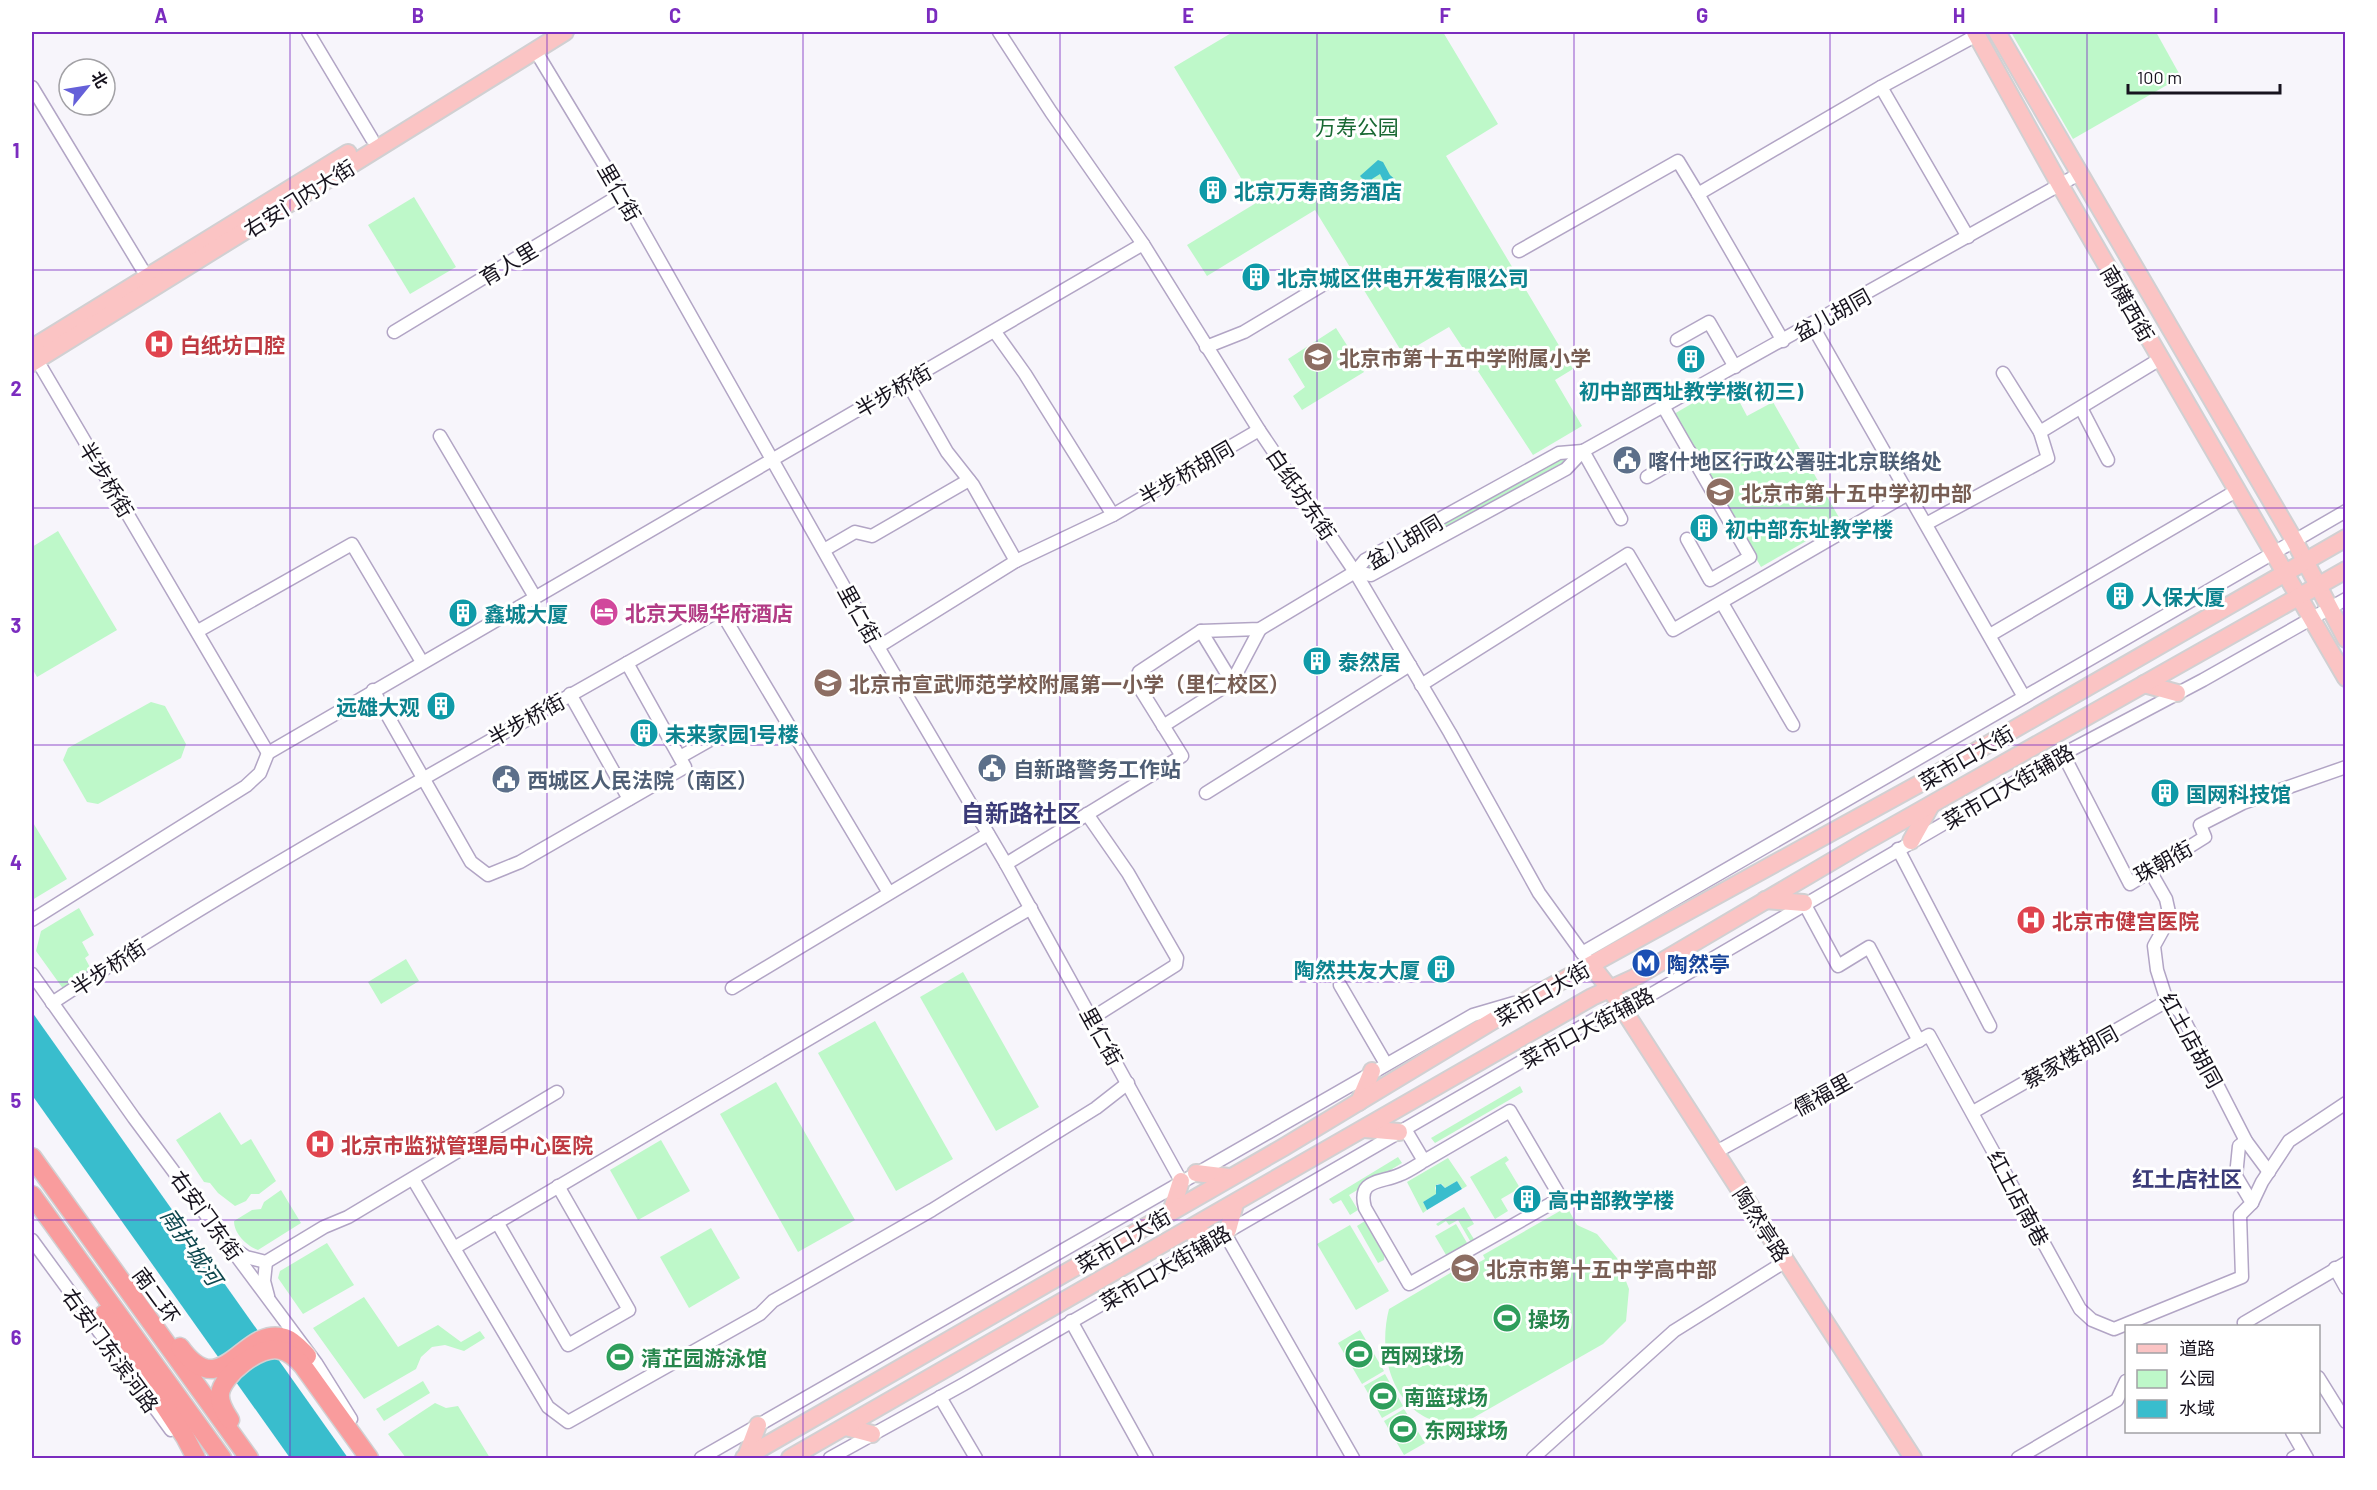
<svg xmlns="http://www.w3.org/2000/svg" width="2377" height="1490" viewBox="0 0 2377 1490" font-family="Barlow,'Noto Sans SC',sans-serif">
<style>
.green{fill:#bef8c9}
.water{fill:#39bdcd}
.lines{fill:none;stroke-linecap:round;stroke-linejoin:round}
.minor-casing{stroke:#b2a5c5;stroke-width:15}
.major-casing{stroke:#d1d0d2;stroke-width:20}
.highway-casing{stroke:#d1d0d2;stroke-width:21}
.minor{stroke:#fff;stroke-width:12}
.major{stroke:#fbc4c4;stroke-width:16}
.highway{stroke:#f99c9d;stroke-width:18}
.grid{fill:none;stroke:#7b2cbf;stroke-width:1.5;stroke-opacity:0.55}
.labels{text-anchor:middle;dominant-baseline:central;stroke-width:6;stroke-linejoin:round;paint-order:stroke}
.park-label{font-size:21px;fill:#186833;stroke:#fff}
.culture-label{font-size:21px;font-weight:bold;fill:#0d838f;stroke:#fff;text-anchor:start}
.street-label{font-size:21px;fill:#17131e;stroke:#fff}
.health-label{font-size:21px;font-weight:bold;fill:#be3a42;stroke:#fff;text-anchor:start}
.education-label{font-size:21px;font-weight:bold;fill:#785e54;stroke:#fff;text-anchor:start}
.service-label{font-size:21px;font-weight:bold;fill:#4e5e75;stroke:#fff;text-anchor:start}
.hotel-label{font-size:21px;font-weight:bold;fill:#b23c85;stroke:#fff;text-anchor:start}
.transit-label{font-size:21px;font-weight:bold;fill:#164399;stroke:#fff;text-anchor:start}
.leisure-label{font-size:21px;font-weight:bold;fill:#27864d;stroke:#fff;text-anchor:start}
.neighbourhood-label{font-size:22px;font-weight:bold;fill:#3b3b78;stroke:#fff}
.water-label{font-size:22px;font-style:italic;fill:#0e474e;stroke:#fff}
.quarter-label{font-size:24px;font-weight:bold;fill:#3b3b78;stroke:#fff}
.neatline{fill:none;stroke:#7b2cbf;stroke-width:2}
.grid-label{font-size:20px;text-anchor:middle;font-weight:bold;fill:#7b2cbf}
</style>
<rect width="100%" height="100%" fill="#f7f5fb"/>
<g class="green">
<polygon points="1233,32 1443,32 1498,124 1446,156 1573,369 1555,380 1582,426 1533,455 1449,327 1403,354 1315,210 1207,276 1187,245 1256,203 1174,67"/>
<polygon points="2011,32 2156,32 2181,77 2073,139"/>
<polygon points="414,197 456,267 410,294 368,225"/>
<polygon points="1336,328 1364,372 1302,410 1293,396 1305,387 1288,359"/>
<polygon points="1729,382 1747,416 1773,402 1841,521 1761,567 1674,414"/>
<polygon points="1583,451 1566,469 1371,575 1355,572 1559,453"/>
<polygon points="58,531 117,630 37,677 32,668 32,547"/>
<polygon points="151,702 165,706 186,744 181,758 98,804 87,802 63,760 68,748"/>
<polygon points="32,821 67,879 32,900"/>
<polygon points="79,908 94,935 82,942 89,955 85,958 92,971 64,990 36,951 41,931"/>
<polygon points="406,959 419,981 381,1004 368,982"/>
<polygon points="963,972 1039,1107 996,1131 920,997"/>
<polygon points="875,1021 953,1159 896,1191 818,1053"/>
<polygon points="776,1082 855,1220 798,1252 720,1114"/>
<polygon points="1520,1086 1523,1092 1435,1143 1431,1138"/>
<polygon points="220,1112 241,1145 251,1139 276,1181 259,1194 251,1194 246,1201 235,1206 218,1193 210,1183 204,1182 176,1140"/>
<polygon points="661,1140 690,1191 638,1220 610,1170"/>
<polygon points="1506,1156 1509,1160 1505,1163 1520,1188 1501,1199 1508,1211 1495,1219 1470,1177"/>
<polygon points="1398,1157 1402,1163 1349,1195 1358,1210 1350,1215 1341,1200 1333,1204 1329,1199"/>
<polygon points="1448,1158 1467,1186 1462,1189 1457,1181 1445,1188 1442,1184 1437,1184 1435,1188 1437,1194 1423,1202 1427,1210 1423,1213 1407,1182"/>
<path d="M281 1190 301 1223 258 1250C247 1246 234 1234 234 1221L252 1210 261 1209 264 1202Z"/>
<polygon points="1464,1207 1474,1224 1467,1228 1477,1244 1473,1246 1458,1220 1449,1225 1446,1221 1438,1226 1436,1224"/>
<path d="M1567 1207 1577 1225 1597 1234 1617 1258 1629 1289 1626 1321 1603 1344 1445 1434C1433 1415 1432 1423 1417 1412 1386 1388 1380 1344 1389 1309L1452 1272 1454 1276 1485 1259 1483 1255Z"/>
<polygon points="1368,1219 1385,1252 1384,1260 1378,1263 1357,1226"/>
<polygon points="1456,1224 1470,1248 1449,1260 1435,1236"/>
<polygon points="1350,1225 1389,1291 1356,1310 1317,1244"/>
<polygon points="711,1228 740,1278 689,1308 660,1257"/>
<polygon points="327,1243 354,1285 303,1314 278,1278 280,1271"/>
<polygon points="364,1297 398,1347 438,1325 461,1342 480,1331 485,1338 464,1351 445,1345 432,1347 421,1357 416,1369 364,1399 313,1328"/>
<polygon points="1360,1330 1384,1371 1362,1384 1338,1343"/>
<polygon points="1385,1374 1403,1406 1382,1418 1364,1386"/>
<polygon points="423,1381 430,1393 384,1421 376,1409"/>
<polygon points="435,1403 446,1408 458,1406 490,1458 406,1458 388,1434"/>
<polygon points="1404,1409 1425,1443 1404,1455 1384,1421"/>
</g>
<g class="water">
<polygon points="1378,160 1383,162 1390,175 1398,182 1387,193 1381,196 1373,191 1385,184 1380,174 1372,179 1374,186 1371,188 1360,176"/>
<polygon points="32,1012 348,1458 290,1458 32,1095"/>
<polygon points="1457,1181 1462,1189 1427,1210 1423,1202 1436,1194 1436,1185 1441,1184 1445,1188"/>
</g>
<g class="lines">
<g class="minor-casing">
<g id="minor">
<polyline points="308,32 372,139"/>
<polyline points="999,32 1051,112 1143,244 1259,430 1355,572 1450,733 1539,893 1591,965"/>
<polyline points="535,50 622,194 878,647 1006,864 1181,1181"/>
<polyline points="32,87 147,277"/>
<polyline points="1881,87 1968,237"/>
<polyline points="1698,194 1783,341"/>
<polyline points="1519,251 1678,161 1698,194 1881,87 1977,35"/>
<polyline points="1812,325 2024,697"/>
<polyline points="394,332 622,194"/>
<polyline points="995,332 1025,374 1113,515"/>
<polyline points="1677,340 1709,322 1735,367"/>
<polyline points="1206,347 1244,332 1334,278"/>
<polyline points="37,360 268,753"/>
<polyline points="2003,373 2040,432"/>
<polyline points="907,382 947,452 973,485 1016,561"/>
<polyline points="1663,406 1750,557 1710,580 1687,539"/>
<polyline points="2081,408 2108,460"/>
<polyline points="440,436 535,597"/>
<polyline points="1583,451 1621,519"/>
<polyline points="1647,477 1690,452"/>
<polyline points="1926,524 2048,458 2040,432 2160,359"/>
<polyline points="824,550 855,532 872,536 969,480"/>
<polyline points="1355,572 1371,575 1566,469 1583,451 2079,174"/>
<polyline points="1722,603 1793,725"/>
<polyline points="198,631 352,544 422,662"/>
<polyline points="1201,631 1232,682 1260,629"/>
<polyline points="1990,635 2236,491"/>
<polyline points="878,647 1016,561 1113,515 1259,430"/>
<polyline points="1421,685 1628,554 1673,630 1908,494"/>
<polyline points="373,690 471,862 488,875 520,862 685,767 627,663"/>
<polyline points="570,694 629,799"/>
<polyline points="1163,726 1232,682"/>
<polyline points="2063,754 2130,884 2205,837 2200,825 2243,803 2346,767"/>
<polyline points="680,757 726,731"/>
<polyline points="1206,793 1410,665"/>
<polyline points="1087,814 1128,873 1177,958 1176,965 1092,1018"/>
<polyline points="1898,849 1990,1026"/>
<polyline points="1006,864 1182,756 1136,682 1139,672 1201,631 1260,629 1355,572 1365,560 1559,453 1583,451"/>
<polyline points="2150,871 2166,899 2170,917 2154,946 2157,970 2167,1001 2180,1012 2246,1141 2269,1172"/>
<polyline points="1804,903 1838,966 1869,947 1919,1041"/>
<polyline points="32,920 246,786 260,773 268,753 1143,244"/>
<polyline points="1582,953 2346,511"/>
<polyline points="32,974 134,1118 316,1363 351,1419"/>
<polyline points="1340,985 1386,1064"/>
<polyline points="732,988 988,834"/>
<path d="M52 1003C268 861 496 739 720 610L889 893"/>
<polyline points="1973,1112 2167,1001"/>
<path d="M1405 1129 1424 1161 1510 1111 1561 1198 1409 1284 1365 1208C1357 1179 1380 1183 1399 1175 1407 1172 1416 1166 1424 1161"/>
<polyline points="1716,1152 1929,1035 2080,1309 2092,1320 2114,1329 2242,1277 2240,1215 2252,1203 2236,1176 2239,1146 2246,1141"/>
<polyline points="413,1179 548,1407 568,1422 760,1314 773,1301 932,1210 1096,1108 1128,1083"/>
<polyline points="2252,1203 2262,1182 2289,1141 2346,1103"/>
<polyline points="497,1222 568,1345 629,1310 558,1186"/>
<polyline points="1224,1232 1353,1458"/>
<polyline points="32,1240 171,1430"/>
<polyline points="454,1248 1031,908"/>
<polyline points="236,1250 246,1257 266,1262 324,1227 348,1217 557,1092"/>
<polyline points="266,1262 264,1281 268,1296"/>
<polyline points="2335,1268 2346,1288"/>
<polyline points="1071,1321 1147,1458"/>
<polyline points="2245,1326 2244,1323 2346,1263"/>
<polyline points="2318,1377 2346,1422"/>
<polyline points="940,1397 976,1458"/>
<polyline points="2292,1432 2307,1458"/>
<polyline points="701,1458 1473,1015 1514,1003"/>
<polyline points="830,1458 964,1384 1607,1012 1620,1004 1645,998 2063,754 2203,680 2346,599"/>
<polyline points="1533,1458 1674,1331 1786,1261"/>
<polyline points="2018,1458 2117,1400 2126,1381"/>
<polyline points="2293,1458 2303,1452"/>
</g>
</g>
<g class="major-casing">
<g id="major">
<polyline points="1975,32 2060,185 2346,678"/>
<polyline points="1997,32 2294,540 2346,639"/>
<polyline points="32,348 348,153"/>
<polyline points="32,363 565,32"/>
<polyline points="2144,684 2177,693"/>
<polyline points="1911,841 1931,805"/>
<polyline points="1765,900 1804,903"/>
<polyline points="1591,965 1610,989 1913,1458"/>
<polyline points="1359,1102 1372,1071"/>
<polyline points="1365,1129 1399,1132"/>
<polyline points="1196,1173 1229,1177"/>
<polyline points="1171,1212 1181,1181"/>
<polyline points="1228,1230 1235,1204"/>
<polyline points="1187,1231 1214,1238"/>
<polyline points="846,1427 872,1434"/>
<polyline points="746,1457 758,1425"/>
<polyline points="744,1458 1284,1147 1532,997 1919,784 2346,538"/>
<polyline points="790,1458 1592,997 1634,978 1863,843 2346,570"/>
</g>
</g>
<g class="highway-casing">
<g id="highway">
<polyline points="32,1157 249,1458"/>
<polyline points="32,1195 222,1458"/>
<polyline points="104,1314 185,1437 196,1458"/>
<path d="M180 1347C223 1407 243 1324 285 1338 294 1341 301 1350 307 1356"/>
<path d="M230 1420C225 1412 219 1404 220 1394 222 1375 261 1344 280 1350 290 1352 297 1359 303 1366L369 1458"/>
</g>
</g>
<use href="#minor" class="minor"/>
<use href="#major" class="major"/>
<use href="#highway" class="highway"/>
</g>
<path class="grid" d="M290 32V1458M547 32V1458M803 32V1458M1060 32V1458M1317 32V1458M1574 32V1458M1830 32V1458M2087 32V1458M32 270H2346M32 508H2346M32 745H2346M32 982H2346M32 1220H2346"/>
<defs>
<g id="building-disc" transform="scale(1.5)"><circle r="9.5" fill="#0f9aa8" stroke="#fff"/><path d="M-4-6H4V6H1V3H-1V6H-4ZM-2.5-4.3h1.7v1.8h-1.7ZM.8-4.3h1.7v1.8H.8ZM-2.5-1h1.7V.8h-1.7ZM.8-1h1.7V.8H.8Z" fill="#fff"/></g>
<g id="hospital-disc" transform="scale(1.5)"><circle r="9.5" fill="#e0444e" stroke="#fff"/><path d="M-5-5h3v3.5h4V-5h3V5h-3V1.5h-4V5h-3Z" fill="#fff"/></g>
<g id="school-disc" transform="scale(1.5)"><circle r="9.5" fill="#8d6e63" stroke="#fff"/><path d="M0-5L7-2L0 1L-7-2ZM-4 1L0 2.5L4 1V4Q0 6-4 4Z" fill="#fff"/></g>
<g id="civic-disc" transform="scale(1.5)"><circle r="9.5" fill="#5c6f8a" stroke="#fff"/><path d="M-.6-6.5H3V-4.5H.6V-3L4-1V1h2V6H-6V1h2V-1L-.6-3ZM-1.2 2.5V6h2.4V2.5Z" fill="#fff"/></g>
<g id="hotel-disc" transform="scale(1.5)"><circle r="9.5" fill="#d1479c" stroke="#fff"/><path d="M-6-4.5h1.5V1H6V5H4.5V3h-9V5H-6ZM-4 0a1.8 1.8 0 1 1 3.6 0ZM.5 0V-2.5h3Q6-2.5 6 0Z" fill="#fff"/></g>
<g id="metro-disc" transform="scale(1.5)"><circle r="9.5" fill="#1a4fb4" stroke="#fff"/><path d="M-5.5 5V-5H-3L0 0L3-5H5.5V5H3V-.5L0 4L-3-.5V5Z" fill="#fff"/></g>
<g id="stadium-disc" transform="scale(1.5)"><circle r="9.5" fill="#2e9e5b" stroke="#fff"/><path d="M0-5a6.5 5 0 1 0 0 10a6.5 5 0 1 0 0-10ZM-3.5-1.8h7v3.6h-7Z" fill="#fff"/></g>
</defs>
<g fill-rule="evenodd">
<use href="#building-disc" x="1213" y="190"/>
<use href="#building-disc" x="1256" y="277"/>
<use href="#hospital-disc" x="159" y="344"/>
<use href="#school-disc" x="1318" y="357"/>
<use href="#building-disc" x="1691" y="359"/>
<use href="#civic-disc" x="1627" y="460"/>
<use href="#school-disc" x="1720" y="492"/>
<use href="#building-disc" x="1704" y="528"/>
<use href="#building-disc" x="2120" y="596"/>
<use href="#hotel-disc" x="604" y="612"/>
<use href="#building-disc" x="463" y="613"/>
<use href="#building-disc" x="1317" y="661"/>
<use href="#school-disc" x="828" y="683"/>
<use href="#building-disc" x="441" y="706"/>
<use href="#building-disc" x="644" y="733"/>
<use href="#civic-disc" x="992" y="768"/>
<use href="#civic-disc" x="506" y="779"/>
<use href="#building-disc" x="2165" y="793"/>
<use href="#hospital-disc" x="2031" y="920"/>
<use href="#metro-disc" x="1646" y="963"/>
<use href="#building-disc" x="1441" y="969"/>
<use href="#hospital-disc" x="320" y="1144"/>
<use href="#building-disc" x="1527" y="1199"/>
<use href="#school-disc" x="1465" y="1268"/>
<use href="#stadium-disc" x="1507" y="1318"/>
<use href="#stadium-disc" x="1359" y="1354"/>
<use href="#stadium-disc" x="620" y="1357"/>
<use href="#stadium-disc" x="1383" y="1396"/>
<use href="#stadium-disc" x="1403" y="1429"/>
</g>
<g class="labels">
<g class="park-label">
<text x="1357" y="126">万寿公园</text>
</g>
<g class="culture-label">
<text x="1234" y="190">北京万寿商务酒店</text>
<text x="1277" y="277">北京城区供电开发有限公司</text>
<text x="1691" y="390" text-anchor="middle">初中部西址教学楼(初三)</text>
<text x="1725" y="528">初中部东址教学楼</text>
<text x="2141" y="596">人保大厦</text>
<text x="484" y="613">鑫城大厦</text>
<text x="1338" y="661">泰然居</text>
<text x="420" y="706" text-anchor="end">远雄大观</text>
<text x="665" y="733">未来家园1号楼</text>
<text x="2186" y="793">国网科技馆</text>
<text x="1420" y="969" text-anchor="end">陶然共友大厦</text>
<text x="1548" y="1199">高中部教学楼</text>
</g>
<g class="street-label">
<text transform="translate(620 192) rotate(60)">里仁街</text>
<text transform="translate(299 198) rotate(-32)">右安门内大街</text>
<text transform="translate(508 263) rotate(-31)">育人里</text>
<text transform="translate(2128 303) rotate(60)">南横西街</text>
<text transform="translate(1832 314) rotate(-29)">盆儿胡同</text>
<text transform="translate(893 390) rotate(-30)">半步桥街</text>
<text transform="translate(1186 472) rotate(-30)">半步桥胡同</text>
<text transform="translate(107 479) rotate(59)">半步桥街</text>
<text transform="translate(1302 494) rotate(56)">白纸坊东街</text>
<text transform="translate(1404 541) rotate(-31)">盆儿胡同</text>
<text transform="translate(860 614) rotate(61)">里仁街</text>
<text transform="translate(526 719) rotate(-29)">半步桥街</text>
<text transform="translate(1966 757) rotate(-30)">菜市口大街</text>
<text transform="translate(2008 786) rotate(-30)">菜市口大街辅路</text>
<text transform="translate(2163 861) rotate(-29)">珠朝街</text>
<text transform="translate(108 967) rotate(-33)">半步桥街</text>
<text transform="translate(1542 993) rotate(-30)">菜市口大街</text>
<text transform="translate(1587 1027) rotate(-28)">菜市口大街辅路</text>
<text transform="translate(1102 1036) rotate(61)">里仁街</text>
<text transform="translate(2192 1040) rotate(61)">红土店胡同</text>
<text transform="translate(2070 1056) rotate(-29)">蔡家楼胡同</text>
<text transform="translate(1822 1094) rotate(-29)">儒福里</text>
<text transform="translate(2019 1198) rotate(62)">红土店南巷</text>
<text transform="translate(207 1215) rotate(54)">右安门东街</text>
<text transform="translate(1762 1224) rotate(57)">陶然亭路</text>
<text transform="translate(1123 1240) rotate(-30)">菜市口大街</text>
<text transform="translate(1165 1267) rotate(-30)">菜市口大街辅路</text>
<text transform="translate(157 1295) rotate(54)">南二环</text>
<text transform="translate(111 1350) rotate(54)">右安门东滨河路</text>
</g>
<g class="health-label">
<text x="180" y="344">白纸坊口腔</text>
<text x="2052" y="920">北京市健宫医院</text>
<text x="341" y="1144">北京市监狱管理局中心医院</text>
</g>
<g class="education-label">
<text x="1339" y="357">北京市第十五中学附属小学</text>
<text x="1741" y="492">北京市第十五中学初中部</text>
<text x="849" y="683">北京市宣武师范学校附属第一小学（里仁校区）</text>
<text x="1486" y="1268">北京市第十五中学高中部</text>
</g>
<g class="service-label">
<text x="1648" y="460">喀什地区行政公署驻北京联络处</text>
<text x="1013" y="768">自新路警务工作站</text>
<text x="527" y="779">西城区人民法院（南区）</text>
</g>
<g class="hotel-label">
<text x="625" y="612">北京天赐华府酒店</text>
</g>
<g class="transit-label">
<text x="1667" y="963">陶然亭</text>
</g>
<g class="leisure-label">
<text x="1528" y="1318">操场</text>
<text x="1380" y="1354">西网球场</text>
<text x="641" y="1357">清芷园游泳馆</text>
<text x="1404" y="1396">南篮球场</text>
<text x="1424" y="1429">东网球场</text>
</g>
<g class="neighbourhood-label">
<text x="2187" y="1178">红土店社区</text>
</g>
<g class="water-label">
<text transform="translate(192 1246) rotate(55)">南护城河</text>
</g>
<g class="quarter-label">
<text x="1021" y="812">自新路社区</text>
</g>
</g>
<rect width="2377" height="1490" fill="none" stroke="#ffffff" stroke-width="66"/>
<rect x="2125" y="1325" width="195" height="108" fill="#ffffff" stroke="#a2a1a5" stroke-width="1.5"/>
<rect x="2137" y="1344" width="30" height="9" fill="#fbc4c4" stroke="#a2a1a5" stroke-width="1.5"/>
<text x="2179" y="1355" font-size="18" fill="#17131e">道路</text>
<rect x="2137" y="1370" width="30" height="18" fill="#bef8c9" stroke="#a2a1a5" stroke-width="1.5"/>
<text x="2179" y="1385" font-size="18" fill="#17131e">公园</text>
<rect x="2137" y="1400" width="30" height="18" fill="#39bdcd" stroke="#a2a1a5" stroke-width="1.5"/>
<text x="2179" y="1415" font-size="18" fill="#17131e">水域</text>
<g transform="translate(87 87) rotate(60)"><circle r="28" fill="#ffffff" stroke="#a2a1a5" stroke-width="1.5"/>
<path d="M0-4.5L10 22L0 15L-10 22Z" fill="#6560d9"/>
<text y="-9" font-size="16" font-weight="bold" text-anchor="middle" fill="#17131e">北</text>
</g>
<path d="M2128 84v9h152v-9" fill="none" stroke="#17131e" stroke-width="3"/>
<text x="2137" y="84" font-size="18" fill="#17131e" stroke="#ffffff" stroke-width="4.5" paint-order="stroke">100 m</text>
<rect x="33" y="33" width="2311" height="1424" class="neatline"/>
<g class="grid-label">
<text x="161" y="23">A</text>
<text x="418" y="23">B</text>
<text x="675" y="23">C</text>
<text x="932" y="23">D</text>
<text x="1188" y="23">E</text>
<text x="1445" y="23">F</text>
<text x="1702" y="23">G</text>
<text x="1959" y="23">H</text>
<text x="2216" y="23">I</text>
<text x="16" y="158">1</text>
<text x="16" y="396">2</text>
<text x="16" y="633">3</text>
<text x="16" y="870">4</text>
<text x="16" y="1108">5</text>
<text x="16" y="1345">6</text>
</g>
</svg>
